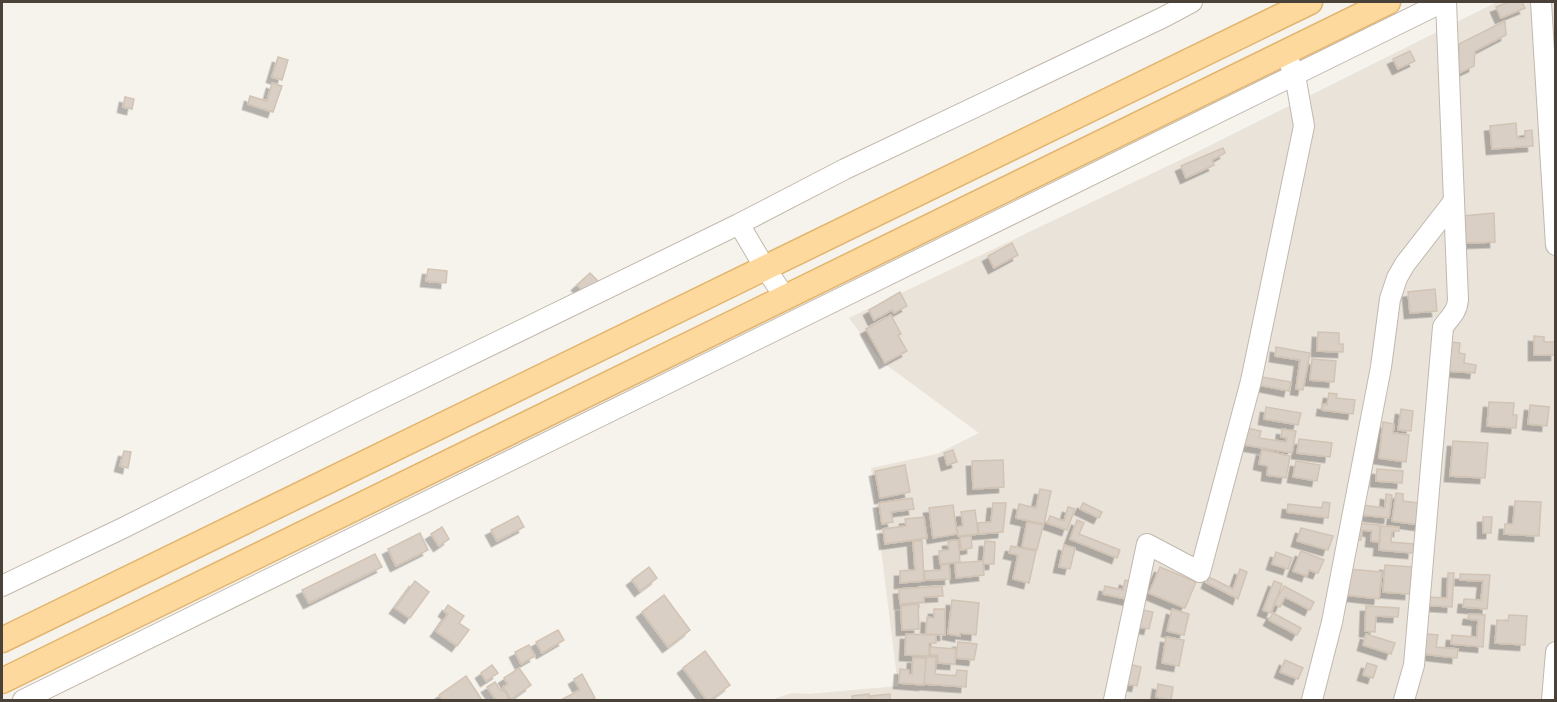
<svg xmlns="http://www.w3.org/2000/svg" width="1557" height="702" viewBox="0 0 1557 702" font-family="'Public Sans',sans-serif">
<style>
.residential{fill:#e9e3da}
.building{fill:#dacfc4;stroke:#d2c4b4;stroke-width:1.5;filter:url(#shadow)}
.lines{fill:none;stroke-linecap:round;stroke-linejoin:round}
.minor-casing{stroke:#c1b9ae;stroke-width:22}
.major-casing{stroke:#e3b46c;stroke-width:27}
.minor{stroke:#fff;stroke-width:20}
.major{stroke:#fdd99d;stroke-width:24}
</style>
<defs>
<filter id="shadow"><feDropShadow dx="-5.5" dy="5.5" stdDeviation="0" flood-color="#0004"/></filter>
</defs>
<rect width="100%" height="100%" fill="#f6f2ec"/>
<polygon class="residential" points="1497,2 1555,2 1555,700 771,700 792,693 809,694 898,686 871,468 937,454 979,433 881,361 849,318 1195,153"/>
<g class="building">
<polygon points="1509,2 1522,2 1525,8 1501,18 1496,7"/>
<polygon points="1505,21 1506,35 1475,51 1474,66 1459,73 1459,44"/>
<polygon points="1410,51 1415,61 1398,69 1393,59"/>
<polygon points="278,57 288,60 282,80 272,77"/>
<polygon points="272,83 282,86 273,112 248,104 250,96 267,101"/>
<polygon points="125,97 134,99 132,109 123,107"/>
<polygon points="1516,123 1517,138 1525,138 1525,131 1532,130 1533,146 1492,149 1490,126"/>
<polygon points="1223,148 1225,153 1212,160 1214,165 1186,178 1181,166"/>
<polygon points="1494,213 1495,242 1466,243 1463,216"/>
<polygon points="1012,243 1018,255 994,268 988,256"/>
<polygon points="428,269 447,271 446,283 426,281"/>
<polygon points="590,273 599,282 587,295 577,285"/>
<polygon points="1435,289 1437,311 1410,313 1408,292"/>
<polygon points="900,292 907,306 894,313 892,310 874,320 869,310"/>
<polygon points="891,315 901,334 898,335 907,351 885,363 866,329"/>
<polygon points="1318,332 1339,333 1339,344 1343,344 1343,352 1317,351"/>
<polygon points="1534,336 1544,337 1544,342 1556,342 1556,355 1534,355"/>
<polygon points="1451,342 1460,343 1459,353 1465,354 1464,363 1476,365 1475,373 1448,371"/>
<polygon points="1276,347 1310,353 1303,390 1296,389 1300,360 1275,356"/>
<polygon points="1312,359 1336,361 1334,382 1310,380"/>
<polygon points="1262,377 1291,382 1289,391 1253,384"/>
<polygon points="1329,393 1337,394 1336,398 1355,400 1353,414 1322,410 1323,404 1327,405"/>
<polygon points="1489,402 1514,403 1513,415 1517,415 1516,428 1487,426"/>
<polygon points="1530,405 1549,407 1547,426 1528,424"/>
<polygon points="1266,407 1301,413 1298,425 1264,419"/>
<polygon points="1401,409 1413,411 1411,431 1398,430"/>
<polygon points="1383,422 1394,424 1393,433 1409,435 1406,462 1379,458"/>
<polygon points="1247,428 1261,431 1259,438 1286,442 1287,438 1281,437 1282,429 1296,431 1292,453 1244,445"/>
<polygon points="1299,439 1332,443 1330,457 1297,453"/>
<polygon points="1453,441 1488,443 1485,478 1450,476"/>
<polygon points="953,450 957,462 947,465 944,453"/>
<polygon points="1262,450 1290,456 1286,478 1267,475 1268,466 1259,464"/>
<polygon points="124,451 131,452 128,468 120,466"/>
<polygon points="1003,460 1004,487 973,489 972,461"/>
<polygon points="1296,461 1320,465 1317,481 1293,477"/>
<polygon points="905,465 910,492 880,498 875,471"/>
<polygon points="1377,469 1403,471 1402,483 1376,481"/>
<polygon points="1040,489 1051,491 1044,524 1016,518 1019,504 1036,508"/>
<polygon points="1396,493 1403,494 1403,501 1418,503 1417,511 1422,512 1420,525 1392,521"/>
<polygon points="1386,494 1392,495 1389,518 1362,515 1363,505 1385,508"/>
<polygon points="912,498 914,509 891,512 893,522 882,524 879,503"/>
<polygon points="1515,501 1541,502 1539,536 1504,534 1505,524 1513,524"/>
<polygon points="1323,502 1330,503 1328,518 1287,512 1288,504 1322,508"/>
<polygon points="993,503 1006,503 1003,532 979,534 978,523 991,522"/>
<polygon points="1083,503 1102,512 1099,518 1080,509"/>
<polygon points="953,505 957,534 933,538 929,508"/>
<polygon points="1068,507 1075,509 1067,530 1047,523 1050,516 1064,521"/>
<polygon points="975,510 978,534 958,536 957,527 963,526 961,512"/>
<polygon points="518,516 524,527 497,541 491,530"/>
<polygon points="924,517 927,538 885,544 883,529 906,526 905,519"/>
<polygon points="1483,517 1492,517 1491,533 1483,533"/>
<polygon points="1077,520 1084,523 1079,534 1120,550 1117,558 1070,539"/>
<polygon points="1027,522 1043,525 1037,550 1022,547"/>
<polygon points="1356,523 1380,525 1379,542 1371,541 1372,531 1362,530 1361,540 1355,540"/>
<polygon points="1381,526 1399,527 1399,531 1392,531 1391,542 1414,544 1413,553 1379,550"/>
<polygon points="442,527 449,539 439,546 431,534"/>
<polygon points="1301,528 1333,536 1328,550 1297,541"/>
<polygon points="420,533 428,550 396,566 388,549"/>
<polygon points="971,536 972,548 961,550 960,537"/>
<polygon points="958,540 960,562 940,564 939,551 949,550 948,541"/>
<polygon points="913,541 922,541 924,581 900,583 900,571 915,570"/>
<polygon points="985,541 995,542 994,564 983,564"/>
<polygon points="1064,545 1075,548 1070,569 1059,567"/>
<polygon points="1011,546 1036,551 1029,583 1013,579 1018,555 1009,553"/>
<polygon points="1301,551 1324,560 1318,573 1309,570 1307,576 1293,571"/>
<polygon points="1276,552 1292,558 1288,569 1272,564"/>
<polygon points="375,554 382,567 309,603 302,590"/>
<polygon points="983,561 984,575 956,578 955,563"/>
<polygon points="949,564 950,579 925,580 924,571 941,570 941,565"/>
<polygon points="1385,565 1412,567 1410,594 1383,592"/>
<polygon points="649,567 657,578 640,591 632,580"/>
<polygon points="1160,567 1196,582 1185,608 1149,593"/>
<polygon points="1240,569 1247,572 1238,599 1207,583 1209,577 1233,589"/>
<polygon points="1348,569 1382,572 1379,599 1346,595"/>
<polygon points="1448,573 1454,573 1452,607 1422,605 1428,597 1447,598"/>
<polygon points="1460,574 1490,575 1487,609 1463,607 1464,599 1481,600 1483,581 1460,580"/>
<polygon points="1125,580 1135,583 1131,600 1103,594 1105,586 1123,590"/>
<polygon points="415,581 429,592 410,618 395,608"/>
<polygon points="1274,581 1282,584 1271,613 1263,610"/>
<polygon points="942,586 943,596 924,597 924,602 900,604 899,589"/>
<polygon points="1284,586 1314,602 1310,610 1285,597 1280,607 1274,604"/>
<polygon points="664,595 690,630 668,647 642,612"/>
<polygon points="952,600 979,603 976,635 960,633 960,636 948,634"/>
<polygon points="918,604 919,629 902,630 901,606"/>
<polygon points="448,605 464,616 459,623 469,630 457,646 436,631 448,614 444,611"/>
<polygon points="1366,606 1399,608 1398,617 1376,616 1375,632 1365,631"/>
<polygon points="934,609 945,609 945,635 926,634 927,617 934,618"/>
<polygon points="1172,609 1189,614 1184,635 1167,631"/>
<polygon points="1142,610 1153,612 1149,629 1138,627"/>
<polygon points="1273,613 1301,628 1297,635 1269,620"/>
<polygon points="1469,614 1485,615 1483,647 1451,644 1452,635 1477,637 1478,620 1468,619"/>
<polygon points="1509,615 1527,616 1525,645 1495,643 1497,620 1508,621"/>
<polygon points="558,630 564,640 542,653 536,642"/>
<polygon points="906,634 936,635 936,643 929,643 929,656 905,655"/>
<polygon points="1366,634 1395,643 1391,654 1363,645"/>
<polygon points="1426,634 1438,635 1436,647 1458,649 1457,658 1423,654"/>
<polygon points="1166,637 1184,640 1179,666 1162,663"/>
<polygon points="958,642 977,644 974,660 956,658"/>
<polygon points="529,645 535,656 521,664 515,652"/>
<polygon points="930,647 956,649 955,664 938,663 938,655 930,655"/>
<polygon points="705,651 730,685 710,700 707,700 683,668"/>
<polygon points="926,657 936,657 935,674 956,676 957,670 967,671 966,687 924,684"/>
<polygon points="913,658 926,658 924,685 899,683 900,669 909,670 909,674 912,674"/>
<polygon points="1285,660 1303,668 1298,679 1280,672"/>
<polygon points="1367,663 1377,666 1373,678 1363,675"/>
<polygon points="1129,664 1141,667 1137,686 1125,684"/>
<polygon points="492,665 498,673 486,681 481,673"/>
<polygon points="519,668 531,685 511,699 503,687 508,684 504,678"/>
<polygon points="582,674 595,698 591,700 561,700 580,690 574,679"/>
<polygon points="466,676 482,700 442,700 439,695"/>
<polygon points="495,682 501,691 504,690 509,698 505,700 496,700 487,687"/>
<polygon points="1158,684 1173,687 1171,700 1156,697"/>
<polygon points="869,694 870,700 852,700 852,696"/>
<polygon points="890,694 890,700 872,700 871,696"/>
</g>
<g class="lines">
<g class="minor-casing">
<g id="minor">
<polyline points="1541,2 1556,245"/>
<polyline points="739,224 765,268 785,297"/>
<polyline points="2,586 123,528 374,402 739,224 845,169 1164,17 1192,2"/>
<polyline points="23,700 1443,2"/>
<polyline points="1114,700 1147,544 1200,572 1251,381 1304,126 1295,75 1290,64"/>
<polyline points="1312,700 1332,622 1381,367 1390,299 1397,278 1405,264 1454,201"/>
<path d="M1404 700 1414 665 1443 327C1450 317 1457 312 1458 300L1446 2"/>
<polyline points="1552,700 1556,652"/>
</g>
</g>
<g class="major-casing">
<g id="major">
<polyline points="2,640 1310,2"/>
<polyline points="2,681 1388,2"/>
</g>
</g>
<use href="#minor" class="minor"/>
<use href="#major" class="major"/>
</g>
<rect width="1557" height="702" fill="none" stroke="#4a4239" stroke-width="6"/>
</svg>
